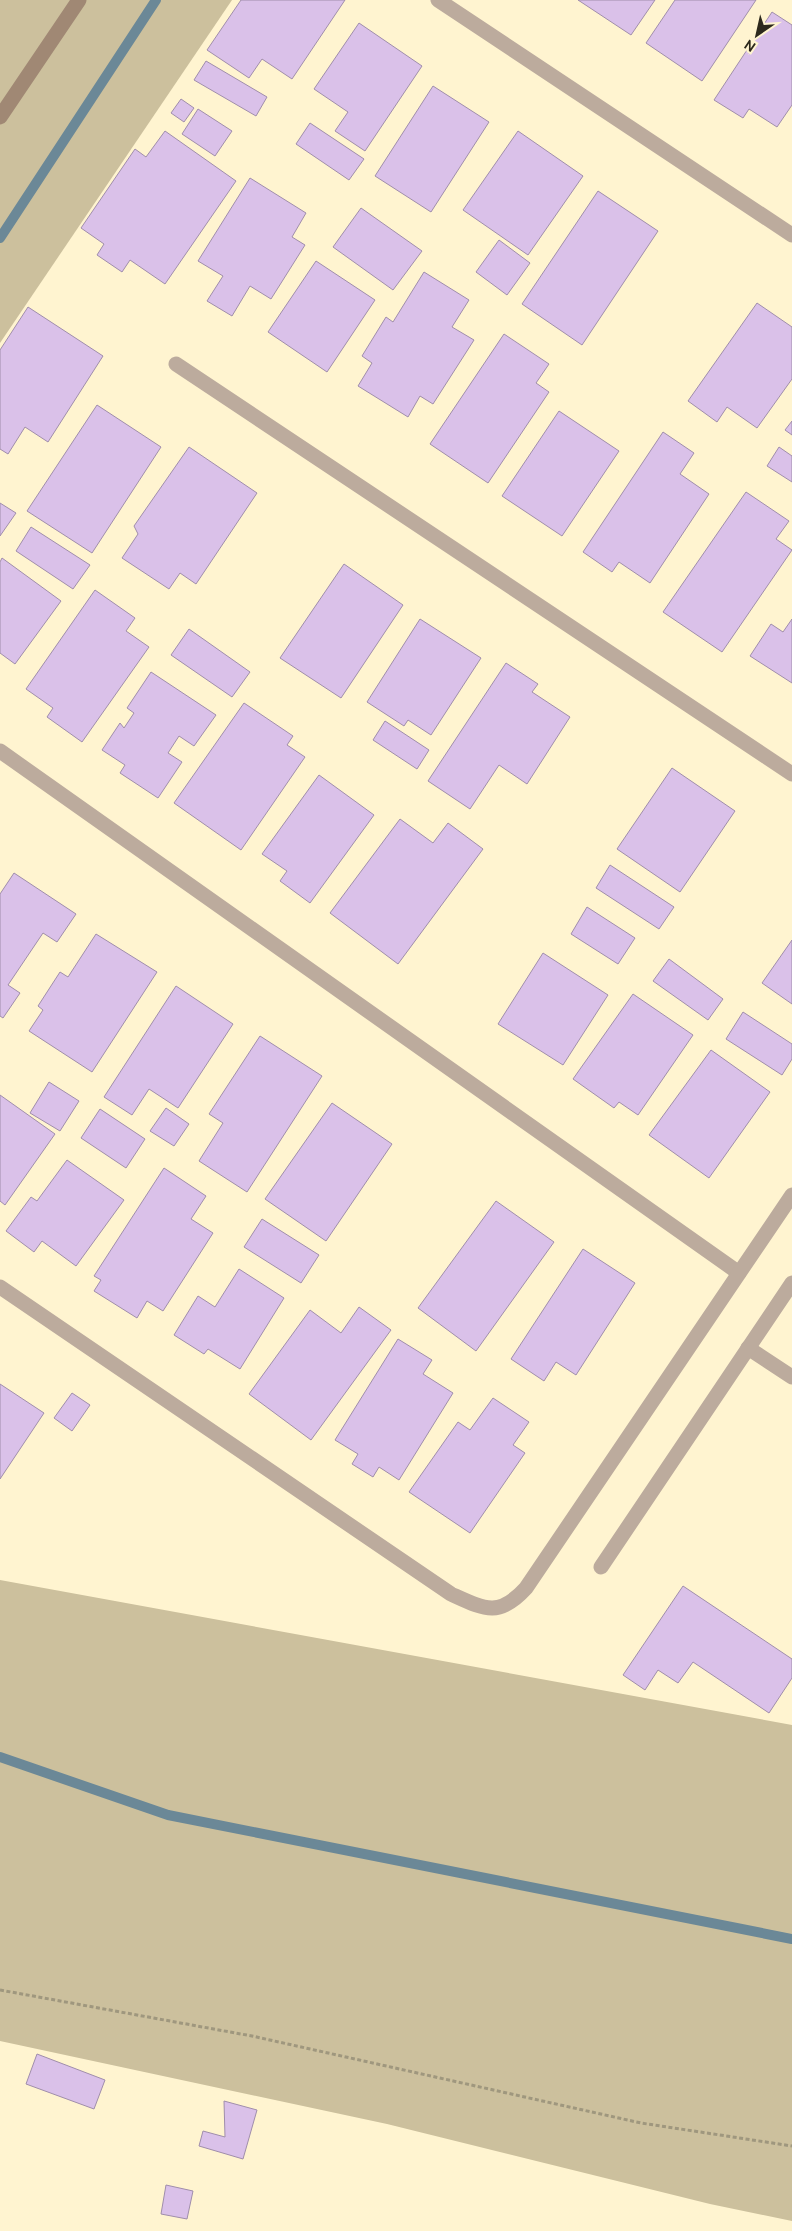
<svg xmlns="http://www.w3.org/2000/svg" width="792" height="2231" viewBox="0 0 792 2231" font-family="Cabin,sans-serif">
<style>
.green{fill:#ccc09d}
.lines{fill:none;stroke-linecap:round;stroke-linejoin:round}
.stream{stroke:#6b8897;stroke-width:10}
.building{fill:#dac1e9;stroke:#a08eab}
.path{stroke:#9f977e;stroke-width:3;stroke-dasharray:4 2.5;stroke-linecap:butt}
.street{stroke:#bcab9d;stroke-width:15}
.secondary{stroke:#a08874;stroke-width:15}
</style>
<rect width="100%" height="100%" fill="#fff4d0"/>
<g class="green">
<polygon points="0,0 232,0 0,343"/>
<polygon points="0,1580 792,1725 792,2221 710,2204 387,2124 0,2041"/>
</g>
<g class="lines">
<g class="stream">
<polyline points="0,238 156,0"/>
<polyline points="0,1757 168,1815 792,1939"/>
</g>
</g>
<g class="building">
<polygon points="241,0 345,0 292,79 262,59 249,78 207,50"/>
<polygon points="578,0 655,0 631,35"/>
<polygon points="675,0 756,0 702,81 646,43"/>
<polygon points="772,12 792,25 792,105 777,127 749,109 743,118 714,100"/>
<polygon points="359,23 422,66 365,151 335,131 348,112 314,89"/>
<polygon points="206,61 267,97 256,116 194,80"/>
<polygon points="433,86 489,122 431,212 375,176"/>
<polygon points="181,99 194,108 184,122 171,113"/>
<polygon points="198,109 232,131 215,156 182,134"/>
<polygon points="310,123 364,159 349,180 296,144"/>
<polygon points="165,131 236,181 165,284 130,260 122,272 97,255 104,244 81,228 135,149 146,157"/>
<polygon points="518,131 583,176 528,255 463,210"/>
<polygon points="250,178 306,213 292,237 305,245 271,299 250,286 232,316 207,301 223,276 198,261"/>
<polygon points="598,191 658,231 582,345 522,304"/>
<polygon points="361,208 422,251 393,290 333,247"/>
<polygon points="499,240 530,263 507,295 476,272"/>
<polygon points="316,261 375,300 327,372 268,332"/>
<polygon points="424,272 469,300 452,327 474,340 433,404 420,396 408,417 358,386 372,363 362,356 386,317 393,322"/>
<polygon points="757,303 792,327 792,379 757,428 727,407 717,422 688,401"/>
<polygon points="28,307 103,356 48,442 25,427 8,454 0,449 0,350"/>
<polygon points="504,334 549,364 536,383 549,392 488,483 430,444"/>
<polygon points="97,405 161,447 92,553 27,511"/>
<polygon points="559,411 619,451 562,536 502,496"/>
<polygon points="792,421 792,435 785,430"/>
<polygon points="663,432 694,453 680,474 709,494 650,583 619,562 612,572 583,552"/>
<polygon points="189,447 257,493 196,584 180,573 169,589 122,558 138,534 134,526"/>
<polygon points="779,447 792,456 792,482 767,466"/>
<polygon points="746,492 789,521 776,539 792,550 722,652 663,612"/>
<polygon points="0,503 16,513 0,536"/>
<polygon points="31,527 90,565 73,589 16,551"/>
<polygon points="2,558 61,601 15,664 0,653 0,562"/>
<polygon points="344,564 403,605 341,698 280,658"/>
<polygon points="95,590 135,618 126,631 149,647 82,742 47,717 53,708 26,689"/>
<polygon points="420,619 481,658 431,735 408,720 404,726 367,702"/>
<polygon points="792,619 792,683 750,656 771,624 783,632"/>
<polygon points="189,629 250,672 232,697 171,655"/>
<polygon points="506,663 538,684 532,692 570,717 527,784 499,765 470,809 428,781"/>
<polygon points="151,672 216,715 194,746 179,736 168,753 182,762 158,798 120,773 125,765 102,750 120,723 124,728 134,713 127,708"/>
<polygon points="244,703 293,736 287,745 305,757 241,850 174,803"/>
<polygon points="385,721 429,750 417,769 373,740"/>
<polygon points="672,768 735,811 680,892 617,849"/>
<polygon points="319,775 374,815 310,903 280,881 287,871 262,854"/>
<polygon points="400,819 433,843 448,823 483,849 398,964 330,913"/>
<polygon points="610,865 674,907 659,929 596,888"/>
<polygon points="14,873 76,914 57,942 43,933 8,985 20,993 3,1018 0,1016 0,894"/>
<polygon points="587,907 635,938 618,964 571,934"/>
<polygon points="96,934 157,972 92,1072 29,1031 43,1010 38,1006 60,972 68,977"/>
<polygon points="792,940 792,1004 762,983"/>
<polygon points="543,953 608,995 563,1065 498,1024"/>
<polygon points="669,959 723,999 708,1020 653,981"/>
<polygon points="176,986 233,1024 178,1108 149,1089 132,1115 104,1097"/>
<polygon points="633,994 693,1035 638,1115 619,1102 614,1108 573,1079"/>
<polygon points="743,1012 792,1044 792,1059 782,1075 726,1039"/>
<polygon points="260,1036 322,1076 247,1192 199,1161 223,1123 209,1114"/>
<polygon points="711,1050 770,1092 709,1178 649,1135"/>
<polygon points="49,1082 79,1101 60,1131 30,1113"/>
<polygon points="0,1095 55,1134 5,1205 0,1201"/>
<polygon points="332,1103 392,1144 326,1241 265,1199"/>
<polygon points="166,1108 189,1124 174,1146 150,1131"/>
<polygon points="100,1109 145,1139 126,1168 81,1138"/>
<polygon points="67,1160 124,1200 76,1266 42,1241 34,1252 6,1231 31,1197 37,1201"/>
<polygon points="164,1168 206,1196 191,1219 213,1233 163,1311 147,1301 137,1318 94,1291 101,1280 94,1276"/>
<polygon points="496,1201 554,1242 476,1351 418,1308"/>
<polygon points="262,1219 319,1255 301,1283 244,1247"/>
<polygon points="583,1249 635,1283 576,1375 556,1362 544,1381 511,1359"/>
<polygon points="239,1269 284,1298 240,1369 208,1349 204,1354 174,1335 198,1296 215,1307"/>
<polygon points="359,1307 391,1330 311,1440 249,1394 310,1310 341,1333"/>
<polygon points="398,1339 432,1360 423,1374 453,1393 399,1480 379,1467 373,1477 352,1464 358,1454 335,1440"/>
<polygon points="0,1384 44,1413 0,1479"/>
<polygon points="72,1393 90,1405 72,1431 54,1418"/>
<polygon points="493,1398 529,1422 513,1445 525,1453 470,1533 409,1492 458,1422 470,1430"/>
<polygon points="683,1586 792,1659 792,1678 769,1713 693,1662 678,1683 658,1670 645,1690 623,1675"/>
<polygon points="37,2054 105,2080 94,2109 26,2084"/>
<polygon points="224,2101 257,2110 243,2159 199,2146 203,2131 225,2137"/>
<polygon points="166,2185 193,2191 187,2219 161,2214"/>
</g>
<g class="lines">
<polyline class="path" points="0,1990 252,2036 641,2123 792,2146"/>
<g class="street">
<polyline points="438,0 792,235"/>
<polyline points="176,364 792,774"/>
<polyline points="0,751 739,1273"/>
<path d="M0 1287 451 1594C484 1609 499 1618 526 1588L792 1195"/>
<polyline points="748,1348 792,1377"/>
<polyline points="601,1567 792,1283"/>
</g>
<polyline class="secondary" points="0,117 79,0"/>
</g>
<g transform="translate(757 35) rotate(214)" stroke="#fff4d0" stroke-width="4" paint-order="stroke">
<path d="M0-4L9 19L0 12L-9 19Z" fill="#2d291c"/>
<text y="-8" font-size="14" font-weight="bold" text-anchor="middle" fill="#2d291c">N</text>
</g>
</svg>
